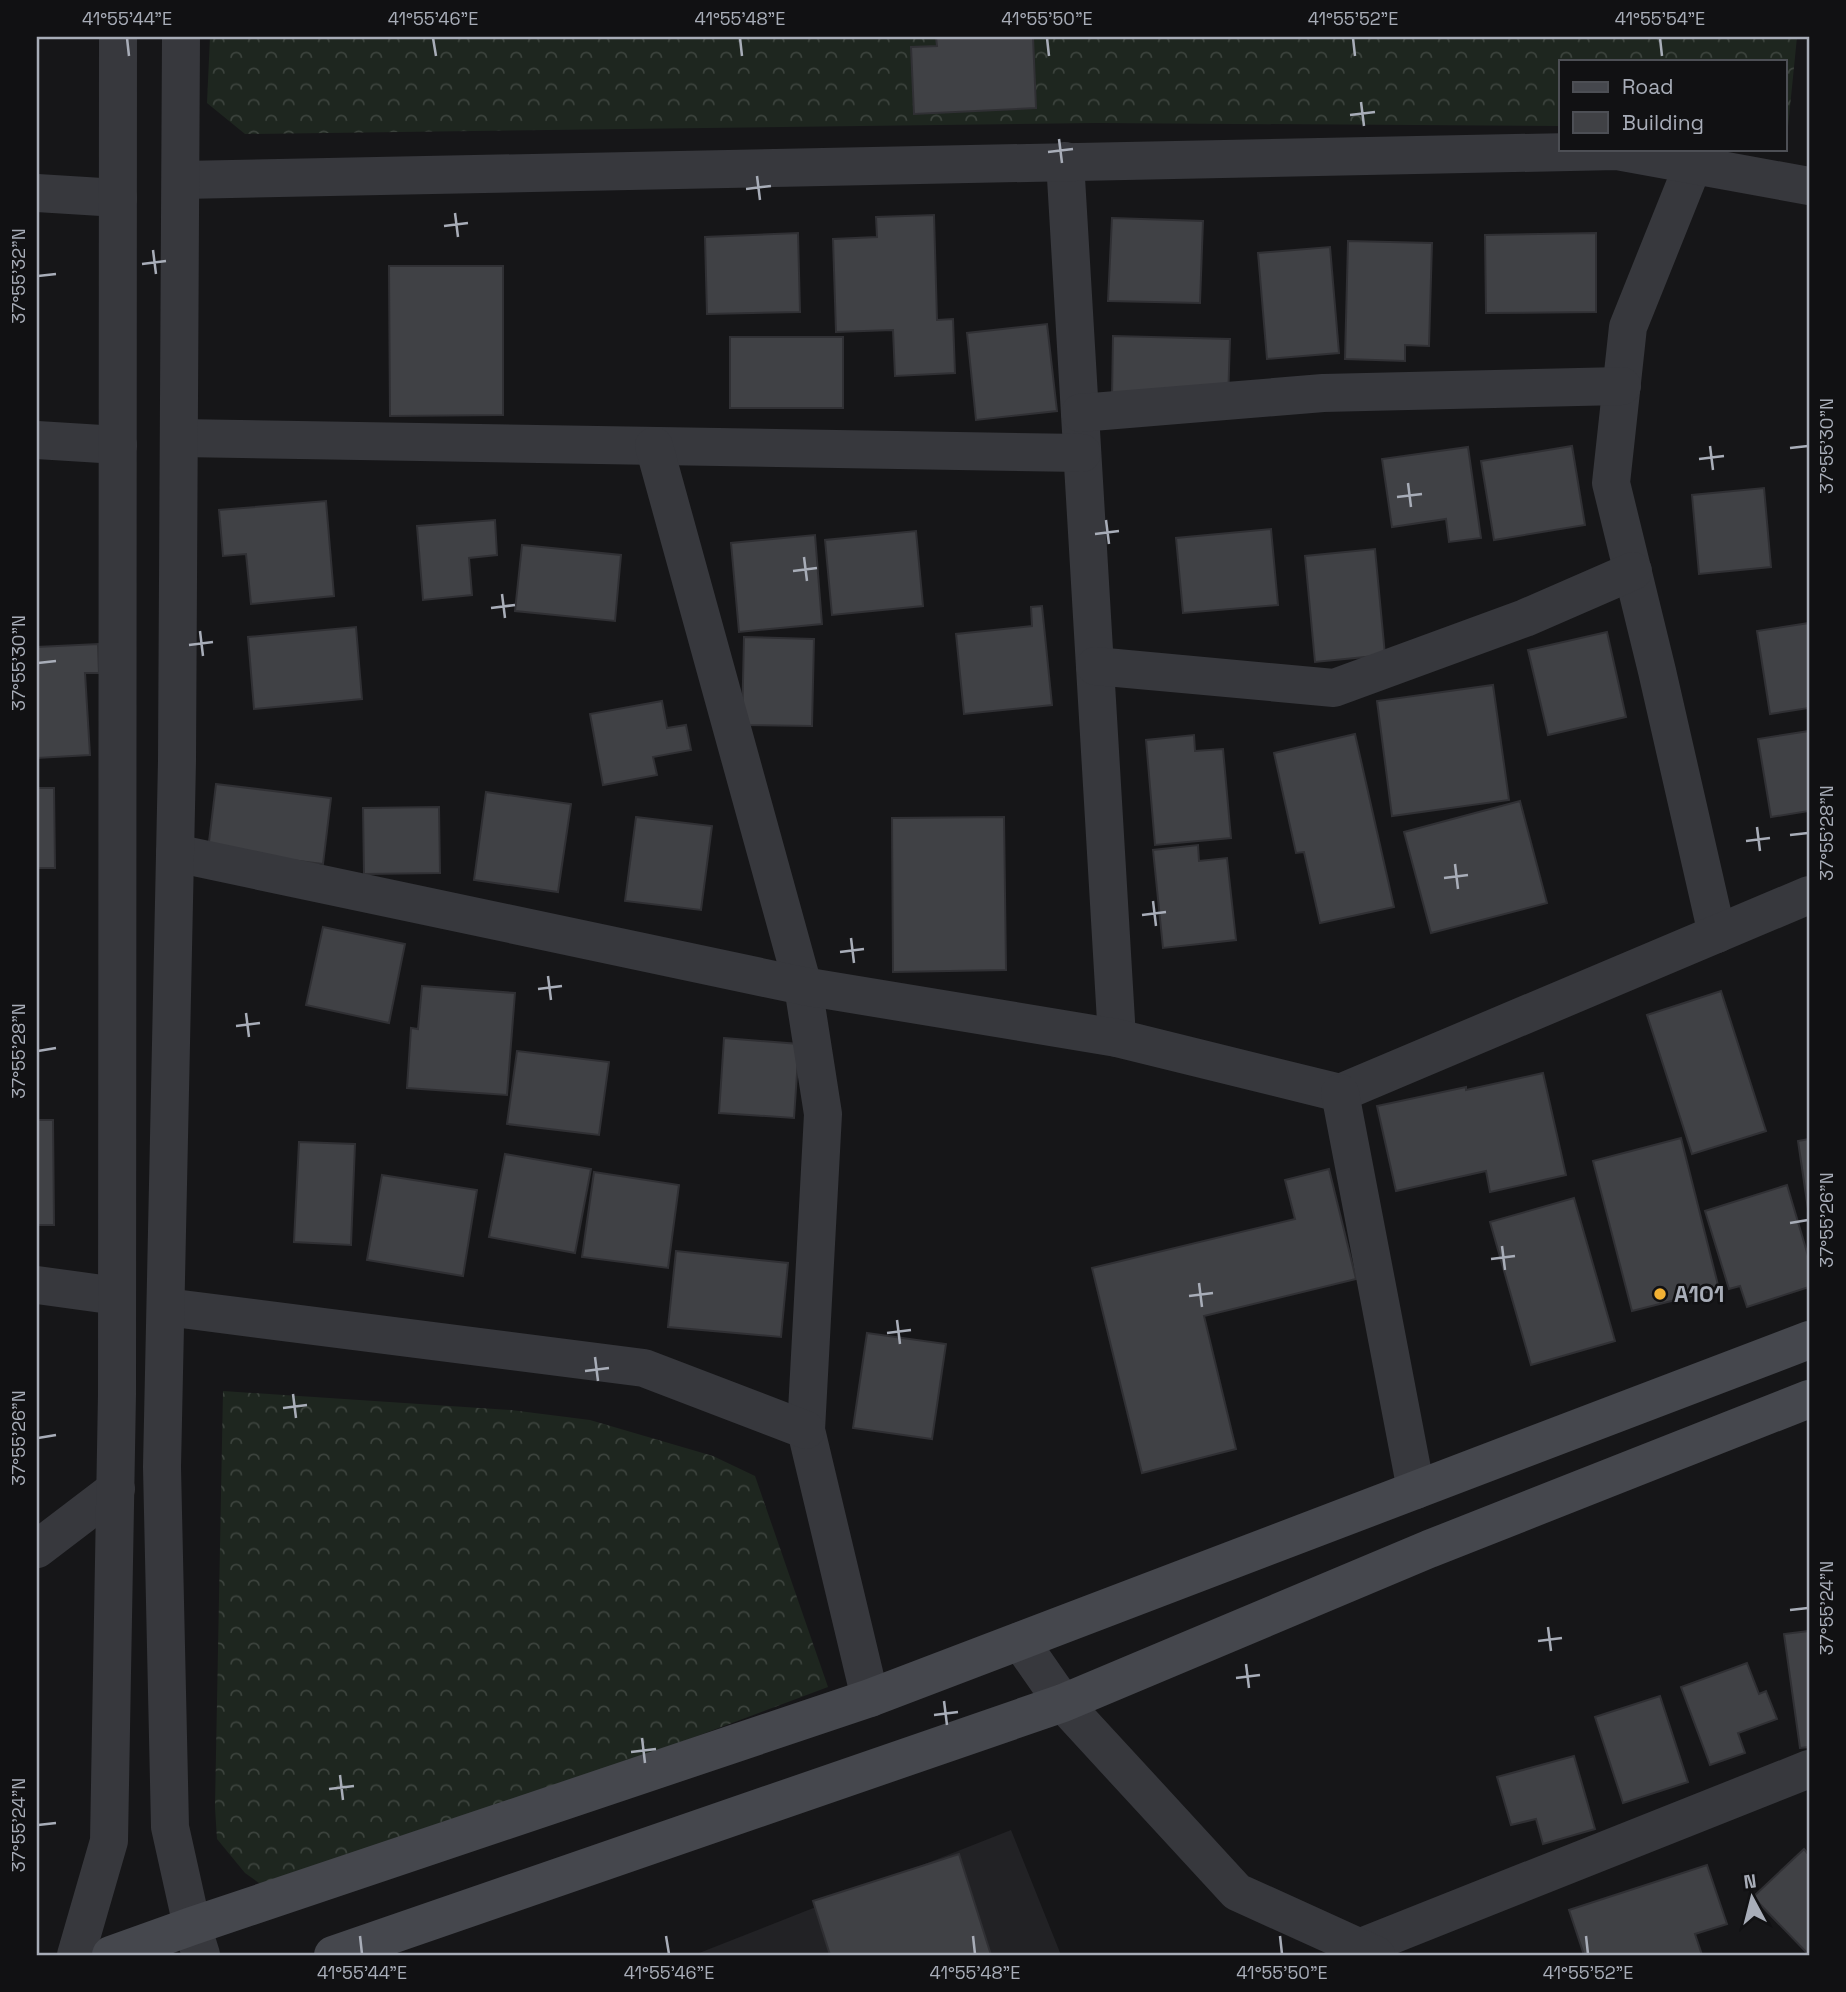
<svg xmlns="http://www.w3.org/2000/svg" width="1846" height="1992" viewBox="0 0 1846 1992" font-family="'Space Grotesk',sans-serif">
<style>
.built{fill:#222225}
.forest{fill:url(#forest-crowns)}
.building{fill:#404145;stroke:#303034;stroke-width:2}
.lines{fill:none;stroke-linecap:round;stroke-linejoin:round}
.minor{stroke:#37383d;stroke-width:38}
.tertiary{stroke:#37383d;stroke-width:38}
.secondary{stroke:#45474d;stroke-width:38}
.ticks{fill:none;stroke:#a8adb8;stroke-width:2.5}
.poi-dot{fill:#f2b134;stroke:#111113;stroke-width:2.5}
.labels{text-anchor:middle;dominant-baseline:central;stroke-width:5;stroke-linejoin:round;paint-order:stroke}
.poi-label{font-size:23px;font-weight:bold;fill:#a8adb8;stroke:#111113;text-anchor:start}
.neatline{fill:none;stroke:#a8adb8;stroke-width:2.5}
.ticks-label{font-size:18px;text-anchor:middle;fill:#a8adb8}
</style>
<defs>
<pattern id="forest-crowns" width="20" height="18" patternUnits="userSpaceOnUse" patternTransform="scale(1.75)"><rect width="20" height="18" fill="#1e261f"/><path d="M2 6a3 3 0 1 1 6 0M12 15a3 3 0 1 1 6 0" fill="none" stroke="#3c433d"/></pattern>
</defs>
<rect width="100%" height="100%" fill="#161618"/>
<polygon class="built" points="1011,1830 1061,1955 694,1955"/>
<g class="forest">
<polygon points="210,37 1797,37 1788,127 1785,127 1785,61 1561,61 1561,126 1096,123 245,134 207,103"/>
<polygon points="223,1391 511,1410 590,1420 713,1456 755,1476 828,1687 303,1884 266,1888 245,1873 217,1839 215,1807"/>
</g>
<g class="building">
<polygon points="936,37 1033,37 1036,108 914,114 911,47 937,46"/>
<polygon points="934,215 937,320 953,319 955,373 895,376 893,330 836,332 833,239 877,237 876,217"/>
<polygon points="1112,218 1203,221 1200,303 1108,301"/>
<polygon points="798,233 800,312 707,314 705,237"/>
<polygon points="1596,233 1596,312 1486,313 1485,235"/>
<polygon points="1348,241 1432,243 1429,346 1405,345 1405,361 1345,359"/>
<polygon points="1330,247 1339,353 1267,359 1258,253"/>
<polygon points="389,266 503,266 503,415 390,416"/>
<polygon points="1047,324 1057,411 976,420 967,333"/>
<polygon points="1113,336 1230,339 1228,401 1112,398"/>
<rect x="730" y="337" width="113" height="71"/>
<polygon points="1572,446 1585,525 1494,540 1481,461"/>
<polygon points="1468,447 1481,538 1449,542 1446,519 1392,527 1382,459"/>
<polygon points="1764,488 1771,567 1699,574 1692,495"/>
<polygon points="326,501 334,596 251,604 246,554 223,556 219,510"/>
<polygon points="495,520 497,555 469,558 472,595 423,600 417,526"/>
<polygon points="1271,529 1278,605 1183,613 1176,538"/>
<polygon points="916,531 923,606 832,615 825,540"/>
<polygon points="815,535 822,624 739,632 731,543"/>
<polygon points="522,545 621,555 615,621 515,611"/>
<polygon points="1375,549 1385,655 1315,662 1305,556"/>
<polygon points="1042,606 1052,705 964,714 956,634 1032,626 1031,607"/>
<polygon points="1809,623 1809,708 1770,714 1757,631"/>
<polygon points="356,627 362,699 254,709 248,637"/>
<polygon points="1607,632 1626,717 1548,735 1528,650"/>
<polygon points="744,637 814,639 812,726 742,725"/>
<polygon points="98,644 99,673 85,673 90,755 37,758 37,647"/>
<polygon points="1493,685 1509,800 1392,816 1377,701"/>
<polygon points="662,701 667,728 686,725 691,750 653,757 657,775 603,785 590,714"/>
<polygon points="1809,731 1809,811 1771,817 1758,739"/>
<polygon points="1355,734 1394,907 1320,923 1304,852 1296,853 1274,753"/>
<polygon points="1194,735 1195,751 1223,749 1231,838 1155,845 1146,740"/>
<polygon points="216,784 331,798 323,864 208,850"/>
<polygon points="37,788 54,788 55,868 37,868"/>
<polygon points="486,792 571,804 558,892 474,880"/>
<polygon points="1520,801 1547,903 1431,933 1404,832"/>
<polygon points="439,807 440,873 364,874 363,808"/>
<polygon points="636,817 712,826 701,910 625,901"/>
<polygon points="1004,817 1006,970 893,972 892,818"/>
<polygon points="1198,845 1199,861 1227,858 1236,940 1163,948 1153,850"/>
<polygon points="323,927 405,944 389,1023 306,1005"/>
<polygon points="422,986 515,993 507,1095 407,1088 411,1028 418,1029"/>
<polygon points="1721,991 1766,1131 1692,1154 1647,1015"/>
<polygon points="724,1038 799,1044 794,1118 719,1113"/>
<polygon points="517,1051 609,1062 599,1135 507,1124"/>
<polygon points="1543,1073 1566,1175 1490,1192 1486,1171 1396,1191 1377,1106 1466,1087 1466,1090"/>
<polygon points="37,1120 53,1120 54,1225 37,1225"/>
<polygon points="1681,1138 1719,1289 1632,1311 1593,1161"/>
<polygon points="1809,1139 1809,1216 1798,1141"/>
<polygon points="299,1142 355,1144 351,1245 294,1242"/>
<polygon points="505,1154 591,1169 575,1253 489,1237"/>
<polygon points="1329,1169 1356,1279 1204,1316 1236,1449 1142,1473 1092,1268 1295,1219 1285,1180"/>
<polygon points="594,1172 679,1185 668,1268 582,1257"/>
<polygon points="382,1175 477,1190 463,1276 367,1260"/>
<polygon points="1787,1185 1809,1259 1809,1287 1747,1307 1740,1286 1729,1289 1705,1211"/>
<polygon points="1574,1198 1615,1341 1531,1365 1490,1222"/>
<polygon points="676,1251 788,1263 781,1337 668,1327"/>
<polygon points="867,1333 946,1344 932,1439 853,1428"/>
<polygon points="1809,1631 1809,1747 1800,1748 1784,1634"/>
<polygon points="1747,1663 1759,1694 1766,1691 1777,1719 1738,1733 1745,1753 1710,1765 1681,1687"/>
<polygon points="1660,1696 1688,1782 1623,1803 1595,1717"/>
<polygon points="1574,1756 1595,1829 1543,1844 1536,1819 1511,1825 1497,1777"/>
<polygon points="1804,1849 1809,1855 1809,1955 1753,1897"/>
<polygon points="959,1854 991,1955 830,1955 813,1901"/>
<polygon points="1707,1865 1727,1924 1695,1934 1702,1955 1584,1955 1569,1910"/>
</g>
<g class="lines">
<g class="minor">
<polyline points="1065,161 1117,1038"/>
<polyline points="1693,165 1628,327 1611,483 1657,671 1717,934"/>
<polyline points="182,180 1617,151 1809,186"/>
<polyline points="37,193 118,198"/>
<polyline points="1080,413 1323,393 1622,386"/>
<polyline points="180,438 1082,453"/>
<polyline points="37,440 118,445"/>
<polyline points="654,446 803,986 823,1114 806,1430 870,1698"/>
<polyline points="1095,666 1334,688 1525,618 1633,571"/>
<polyline points="175,853 803,986 1117,1038 1340,1093 1809,895"/>
<polyline points="1340,1093 1416,1490"/>
<polyline points="37,1285 117,1296"/>
<polyline points="166,1307 644,1368 806,1430"/>
<polyline points="37,1549 116,1489"/>
<polyline points="1359,1948 1809,1769"/>
</g>
<g class="tertiary">
<polyline points="181,37 177,761 162,1467 170,1827 192,1926 201,1955"/>
<polyline points="1020,1641 1063,1703 1237,1892 1376,1955"/>
<polyline points="76,1955 109,1841 117,1394 118,37"/>
</g>
<g class="secondary">
<polyline points="111,1955 192,1926 870,1698 1809,1340"/>
<polyline points="333,1955 1063,1703 1429,1549 1809,1399"/>
</g>
</g>
<path class="ticks" d="M127 38 129 56M433 38 436 56M740 38 742 56M1047 38 1049 56M1353 38 1355 56M1660 38 1662 56M1361 102 1364 126M1350 115 1375 112M1059 139 1062 163M1048 152 1073 149M757 176 760 200M746 189 771 186M455 213 458 237M444 226 468 223M153 250 156 274M142 264 166 261M38 276 56 274M1710 446 1713 470M1790 448 1808 446M1699 459 1724 456M1408 483 1411 507M1397 497 1422 494M1106 520 1109 544M1095 534 1119 531M804 557 807 581M793 571 817 568M502 594 505 618M491 608 515 605M200 631 203 656M189 645 213 642M38 663 56 661M1757 827 1760 851M1790 835 1808 833M1746 841 1770 838M1455 864 1458 889M1444 878 1468 875M1153 901 1156 926M1142 915 1166 912M851 938 854 963M840 952 864 949M548 976 551 1000M538 989 562 986M246 1013 249 1037M236 1026 260 1023M38 1051 56 1048M1790 1223 1808 1220M1502 1246 1505 1270M1491 1259 1515 1256M1199 1283 1202 1307M1189 1296 1213 1293M897 1320 900 1344M887 1333 911 1330M595 1357 598 1381M585 1371 609 1368M293 1394 296 1418M283 1408 307 1405M38 1438 56 1435M1790 1610 1808 1608M1548 1627 1551 1651M1538 1641 1562 1638M1246 1664 1249 1688M1236 1678 1260 1675M944 1701 947 1725M934 1715 958 1712M642 1738 645 1763M631 1752 656 1749M340 1775 343 1800M329 1789 354 1786M38 1825 56 1823M360 1936 362 1954M666 1936 669 1954M973 1936 975 1954M1280 1936 1282 1954M1586 1936 1588 1954"/>
<circle class="poi-dot" cx="1660" cy="1294" r="7"/>
<g class="labels">
<g class="poi-label">
<text x="1674" y="1294">A101</text>
</g>
</g>
<rect width="1846" height="1992" fill="none" stroke="#111113" stroke-width="77"/>
<rect x="1559" y="60" width="228" height="91" fill="#111113" stroke="#4d4f55" stroke-width="2"/>
<rect x="1573" y="82" width="35" height="10" fill="#45474d" stroke="#4d4f55" stroke-width="2"/>
<text x="1622" y="94" font-size="21" fill="#a8adb8">Road</text>
<rect x="1573" y="112" width="35" height="21" fill="#404145" stroke="#4d4f55" stroke-width="2"/>
<text x="1622" y="130" font-size="21" fill="#a8adb8">Building</text>
<g transform="translate(1752 1898) rotate(353)" stroke="#111113" stroke-width="5" paint-order="stroke">
<path d="M0-5L12 26L0 18L-12 26Z" fill="#a8adb8"/>
<text y="-10" font-size="19" font-weight="bold" text-anchor="middle" fill="#a8adb8">N</text>
</g>
<rect x="38" y="38" width="1770" height="1916" class="neatline"/>
<g class="ticks-label">
<text x="127" y="25">41°55'44"E</text>
<text x="433" y="25">41°55'46"E</text>
<text x="740" y="25">41°55'48"E</text>
<text x="1047" y="25">41°55'50"E</text>
<text x="1353" y="25">41°55'52"E</text>
<text x="1660" y="25">41°55'54"E</text>
<text transform="translate(19 276) rotate(-90)" y="6">37°55'32"N</text>
<text transform="translate(1827 446) rotate(-90)" y="6">37°55'30"N</text>
<text transform="translate(19 663) rotate(-90)" y="6">37°55'30"N</text>
<text transform="translate(1827 833) rotate(-90)" y="6">37°55'28"N</text>
<text transform="translate(19 1051) rotate(-90)" y="6">37°55'28"N</text>
<text transform="translate(1827 1220) rotate(-90)" y="6">37°55'26"N</text>
<text transform="translate(19 1438) rotate(-90)" y="6">37°55'26"N</text>
<text transform="translate(1827 1608) rotate(-90)" y="6">37°55'24"N</text>
<text transform="translate(19 1825) rotate(-90)" y="6">37°55'24"N</text>
<text x="362" y="1979">41°55'44"E</text>
<text x="669" y="1979">41°55'46"E</text>
<text x="975" y="1979">41°55'48"E</text>
<text x="1282" y="1979">41°55'50"E</text>
<text x="1588" y="1979">41°55'52"E</text>
</g>
</svg>
